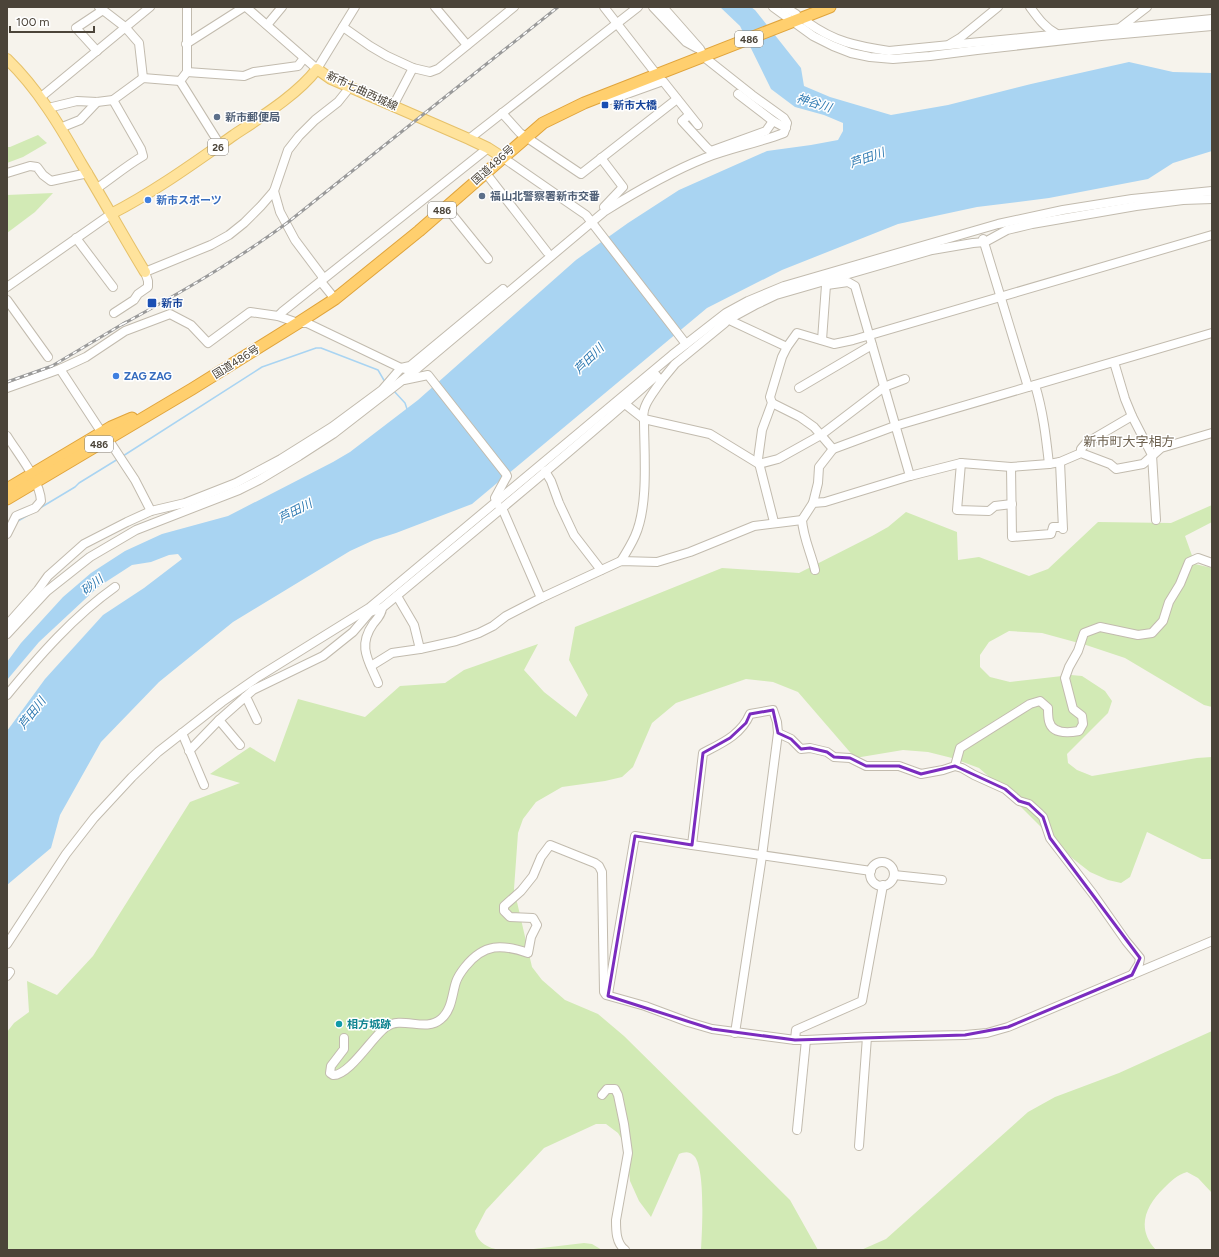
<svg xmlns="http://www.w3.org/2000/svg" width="1219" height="1257" viewBox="0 0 1219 1257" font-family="Figtree,'Noto Sans JP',sans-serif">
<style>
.green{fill:#d2eab5}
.water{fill:#a9d4f2}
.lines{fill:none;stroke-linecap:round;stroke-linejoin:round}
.stream{stroke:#a9d4f2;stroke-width:1.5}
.minor-casing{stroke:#c2bbae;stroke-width:10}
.major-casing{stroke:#e6c16a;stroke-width:12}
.highway-casing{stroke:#e0a43c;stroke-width:13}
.minor{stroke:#fff;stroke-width:8}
.major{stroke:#ffe39c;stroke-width:10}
.highway{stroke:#ffcf6e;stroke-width:11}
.rail-casing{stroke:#9a9a9a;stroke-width:3}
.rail{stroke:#fff;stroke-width:1.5;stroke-dasharray:4.5;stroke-linecap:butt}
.marked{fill:none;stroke:#7b2cbf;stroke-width:3;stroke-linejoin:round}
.transit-dot{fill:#1a4fb4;stroke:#fff;stroke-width:1.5}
.service-dot{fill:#5c6f8a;stroke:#fff;stroke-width:1.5}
.shop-dot{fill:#3f7fe0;stroke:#fff;stroke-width:1.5}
.culture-dot{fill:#0f9aa8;stroke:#fff;stroke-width:1.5}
.labels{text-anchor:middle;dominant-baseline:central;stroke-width:3;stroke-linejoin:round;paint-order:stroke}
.shield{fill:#fff;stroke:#817c74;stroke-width:1}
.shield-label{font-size:10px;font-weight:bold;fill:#4b4439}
.street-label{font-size:11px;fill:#4b4439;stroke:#fff}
.transit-label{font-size:11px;font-weight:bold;fill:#164399;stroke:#fff;text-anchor:start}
.service-label{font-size:11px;font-weight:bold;fill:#4e5e75;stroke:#fff;text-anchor:start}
.shop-label{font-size:11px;font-weight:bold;fill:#366cbe;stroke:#fff;text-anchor:start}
.culture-label{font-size:11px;font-weight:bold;fill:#0d838f;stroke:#fff;text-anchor:start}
.water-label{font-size:12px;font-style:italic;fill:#2e7ab2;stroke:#fff}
.quarter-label{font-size:13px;fill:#6e6250;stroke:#fff}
</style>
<rect width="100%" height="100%" fill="#f6f3ec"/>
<g class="green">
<polygon points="38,135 47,143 23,157 7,163 7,147 10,147"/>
<polygon points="53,193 35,212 7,233 7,195"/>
<path d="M1212 505V522L1185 536 1195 564 1212 568V707L1204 705 1125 658 1086 645 1042 633 1009 631 989 642 980 655V667L990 677 1010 682 1071 675 1082 676 1105 691 1112 701 1108 713 1067 754 1068 763 1077 770 1092 776 1197 758 1212 757V859H1202L1147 832 1130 877 1121 883 1108 880 1090 872 1072 858 1002 788 979 768 952 758 928 752 903 750 855 758 798 692 773 682 746 679 676 703 652 723 633 767 622 777 605 781 562 787 536 802 523 819 518 833 514 889 532 967 542 980 565 1000 598 1014 624 1036 790 1200 818 1250H701C702 1233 706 1164 693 1155 689 1151 684 1152 679 1154L651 1217 639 1201 630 1181 626 1146 618 1133 606 1124H596L544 1148 486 1210 475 1231C478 1243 488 1248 500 1250H7V1032L14 1023 29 1012 27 981 57 995 93 956 190 802 240 783 210 774 250 747 275 762 298 699 365 717 400 686 445 683 464 670 538 644 524 670 544 692 576 717 588 695 569 660 575 627 722 568 799 573 872 536 888 527 906 512 957 532 958 560 979 557 1029 576 1048 569 1098 522 1171 523Z"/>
<path d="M1212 1031V1193L1198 1178 1187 1172C1177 1175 1171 1181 1164 1188 1145 1206 1136 1229 1156 1250H861L886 1239 1028 1112 1055 1097 1119 1073Z"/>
<polygon points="584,1243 592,1244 602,1250 525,1250"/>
</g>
<polygon class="water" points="720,7 751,7 755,10 801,68 804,86 830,97 891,115 948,105 1031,84 1129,62 1173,72 1212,73 1212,151 1173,163 1148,179 1049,198 977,207 898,224 782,270 707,308 472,504 396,533 374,540 350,551 233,622 159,682 101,742 60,815 51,848 7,885 7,731 45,679 103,615 144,588 182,559 178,554 169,555 151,562 132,565 98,587 39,642 7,680 7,662 21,643 63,597 91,573 125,551 162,534 228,516 333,462 350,452 418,400 576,260 628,223 679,190 767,151 811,145 838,140 843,131 843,123 824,115 795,107 771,89 740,26"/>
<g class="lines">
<g class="stream">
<polyline points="393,390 405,403 407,409"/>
<polyline points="123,456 262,367 316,348 321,348 378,370 385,382"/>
<polyline points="40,508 75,487 79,483 118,459"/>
<polyline points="18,521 30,514"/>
</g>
<g class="minor-casing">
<g id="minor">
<polyline points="99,7 125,27 139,43 143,78"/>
<polyline points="187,7 187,72 180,81 220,145"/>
<polyline points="246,7 317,69 355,7"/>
<polyline points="435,7 467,45"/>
<polyline points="604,7 657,75"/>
<polyline points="653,7 686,42 697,48"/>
<polyline points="773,7 813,36 833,46 851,53 870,57 893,59 930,56 977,50 1101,36 1212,26"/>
<polyline points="785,7 796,14"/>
<path d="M1030 7C1038 18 1045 28 1057 34"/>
<path d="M807 22C835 42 856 46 889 51L1212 19"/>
<polyline points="267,25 282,7"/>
<polyline points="343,27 370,46 387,56 413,68 430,72 438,69 514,7"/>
<polyline points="1121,27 1147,7"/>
<polyline points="186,44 244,7"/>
<polyline points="950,44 960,38 998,7"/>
<polyline points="97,51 76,28 103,10"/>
<polyline points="187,72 244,76 254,72 298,66 304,58"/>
<polyline points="738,94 773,121"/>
<polyline points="606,95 610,100 663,81 698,125"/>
<polyline points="41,97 150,7"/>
<polyline points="393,106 413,68"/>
<polyline points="48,108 77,101 97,102 113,100 143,78 180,81"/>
<polyline points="502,113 520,133 581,174 677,99"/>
<polyline points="689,115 682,121 707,148 711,151 766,131 773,121 786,128"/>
<polyline points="60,128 80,120 97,102"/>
<polyline points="469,139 638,7"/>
<polyline points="502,157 586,215 686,344"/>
<polyline points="601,158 623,187 604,207"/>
<polyline points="485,172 547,252"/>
<polyline points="7,173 30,166 37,167 43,175 51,181 88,173"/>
<path d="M96 189C112 178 126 166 143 156L141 149 113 100"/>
<polyline points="274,191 280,212 295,240 322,276 322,283 335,299"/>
<polyline points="446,207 488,259"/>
<polyline points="76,238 113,287"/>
<polyline points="983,239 1028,387"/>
<polyline points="827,285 848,282 855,286 910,476"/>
<polyline points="7,287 111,214"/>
<polyline points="7,300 48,357"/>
<polyline points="114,313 134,300 138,294 148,287 148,281 145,272 211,245 229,235 244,223 261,206 274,191 288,150 299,136 315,120 338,102 350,87"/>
<polyline points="278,316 282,312 488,148"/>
<polyline points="727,319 787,347"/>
<polyline points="720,324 755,305 776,295 932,250 973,243 985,242 1007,230 1032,224 1136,206 1183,200 1212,199"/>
<polyline points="822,340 826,285"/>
<polyline points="1114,362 1125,399 1132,416 1152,455 1156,520"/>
<polyline points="60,369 102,433"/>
<polyline points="404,380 428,375 506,474 507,476 495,498 497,504"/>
<polyline points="661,381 675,364 725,323"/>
<path d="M1035 385C1043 411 1046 437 1049 464"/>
<polyline points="7,388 60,369 86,357 125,331 170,314 191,325 208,343 250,312 278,316 298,323 307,323 401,368 406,369"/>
<polyline points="799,388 872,345"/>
<polyline points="772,403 800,417 814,427 833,449 895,426 1212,333"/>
<polyline points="625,404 644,419 710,434 759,464 778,459 821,435 884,387 905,379"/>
<path d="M7 436C18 454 40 480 41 501L35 508 16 516 7 534"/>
<polyline points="108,439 135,480 151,511"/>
<polyline points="1081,453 1081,449 1086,443 1132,416"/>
<polyline points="1060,462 1063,529"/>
<polyline points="961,463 957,510 989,511 995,506 1012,504"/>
<polyline points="1011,467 1012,537 1051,534 1053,527 1062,527"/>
<polyline points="545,471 551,481 559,503 574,535 601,570"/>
<polyline points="813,503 818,483 819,467 833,449"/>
<polyline points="502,508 541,598"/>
<polyline points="774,522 758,459 762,430 772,403 770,397 782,357 787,347 797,333 834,344 853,340 1212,235"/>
<path d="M621 561C626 553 631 545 635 536 649 505 644 453 644 419 640 407 655 391 661 381L656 375"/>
<path d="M815 570C811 553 803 537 802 520L813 503 825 502 910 476 961 463 1011 467 1049 464 1060 462 1081 453 1110 464 1116 469 1143 464 1161 448 1212 433"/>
<polyline points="397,596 414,625 420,649"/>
<path d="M370 612 382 608C474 531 567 456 656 376"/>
<polyline points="7,625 38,590 48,576 84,544 127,522 151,511 185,503 236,483 281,459 332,427 382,390 401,368 410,366 503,289"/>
<path d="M7 634 47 591 90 557 136 530 239 490 259 480 299 456 333 434 418 368 605 211C637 191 670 172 705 158 731 148 758 143 784 133L787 123 784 118 752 95 704 57 700 49 663 7"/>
<polyline points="371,666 392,653 420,649 456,641 479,633 493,626 506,616 541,598 621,561 657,562 690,552 754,526 802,520"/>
<path d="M378 683C369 661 357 647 373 624 377 619 382 614 382 608"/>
<path d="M7 695C39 656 74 616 115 587"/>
<polyline points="245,697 248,701 257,720"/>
<polyline points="219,720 240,745"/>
<polyline points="182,733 204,785"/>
<polyline points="189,751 219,720 253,690 323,656 353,632 370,612 370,609"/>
<polyline points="955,766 962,768 974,775 1005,789 1019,801 1029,804 1040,814 1043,817 1050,838 1093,894 1126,941 1140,958 1139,964 1132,975"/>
<path d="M692 845 703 753C722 743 741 735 750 714L773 710 777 722 778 733 791 739 801 749 810 748 827 752 834 757 850 758 866 766H899L921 774 943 770 955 766 960 748 1030 704 1040 701 1048 708C1048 712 1048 717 1049 721 1052 734 1068 733 1079 731L1083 724 1082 716 1073 709 1065 678 1069 667 1078 651 1084 633 1100 627 1138 635 1152 633 1163 621 1169 602 1180 584 1189 562 1198 558 1212 563"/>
<circle cx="882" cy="874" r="12"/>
<polyline points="894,875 942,880"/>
<polyline points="7,944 66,854 94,818 132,777 158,752 222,702 258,677 369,608 672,355 726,313 748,301 784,286 998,224 1063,210 1132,199 1212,191"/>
<polyline points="7,976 10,972"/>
<polyline points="608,994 635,836 692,845 871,871"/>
<polyline points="735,1033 762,856 778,733"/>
<path d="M344 1038V1049L331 1066 330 1073 333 1075C349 1076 373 1036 386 1027 402 1015 425 1033 441 1019 452 1010 452 994 456 982 458 976 461 972 465 967 484 943 502 944 528 953L531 937 537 925 533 918 510 917 504 911V906L521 891 533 876 541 857 550 845 595 863 599 866 602 872 604 992 606 995 645 1006 688 1022 712 1029 795 1040H806L867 1037 965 1035 987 1033 1008 1027 1212 941"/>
<polyline points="795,1040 796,1030 862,1001 883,885"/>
<path d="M602 1095 607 1089H615L618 1095 624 1124 628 1153 616 1220C616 1231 616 1243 625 1250"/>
<polyline points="797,1130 806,1040"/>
<polyline points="859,1146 867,1037"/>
</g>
</g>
<g class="major-casing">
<g id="major">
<path d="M7 59C38 89 60 126 81 163 103 199 123 236 145 272"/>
<path d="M111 214C154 192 194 163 234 135 261 117 297 95 317 69L331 79 469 139 488 148 502 157"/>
</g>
</g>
<g class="highway-casing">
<g id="highway">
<polyline points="7,489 111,427 132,418"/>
<polyline points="7,499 192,389 298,323 335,299 419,231 543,123 584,103 830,7"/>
</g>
</g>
<use href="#minor" class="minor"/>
<use href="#major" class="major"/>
<use href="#highway" class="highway"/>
<g class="rail-casing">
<g id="rail">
<path d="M123 324C180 293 234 262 287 223L558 7"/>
<polyline points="7,382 52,366 126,322"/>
</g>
</g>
<use href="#rail" class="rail"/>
</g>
<path class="marked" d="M773 710 778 733 791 739 801 749 810 748 827 752 834 757 850 758 866 766H899L921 774 955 766 1005 789 1019 801 1029 804 1043 817 1050 838 1140 958 1132 975 1008 1027 965 1035 795 1040 712 1029 608 996 635 836 692 845 703 753 730 738 746 723 750 714Z"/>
<g class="transit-dot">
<rect x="601" y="101" width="8" height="8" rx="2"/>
<rect x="147" y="298" width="10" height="10" rx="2"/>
</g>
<g class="service-dot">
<circle cx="217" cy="117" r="4"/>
<circle cx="482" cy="196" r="4"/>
</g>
<g class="shop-dot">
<circle cx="148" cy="200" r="4"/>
<circle cx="116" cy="376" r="4"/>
</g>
<circle class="culture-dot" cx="339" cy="1024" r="4"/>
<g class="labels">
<g class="shield">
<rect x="735" y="31" width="28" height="16" rx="3"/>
<rect x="208" y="139" width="20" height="16" rx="3"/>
<rect x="428" y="202" width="28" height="16" rx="3"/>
<rect x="85" y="436" width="28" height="16" rx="3"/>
</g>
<g class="shield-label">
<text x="749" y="39">486</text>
<text x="218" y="147">26</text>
<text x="442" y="210">486</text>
<text x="99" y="444">486</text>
</g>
<g class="street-label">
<text transform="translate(362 91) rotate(25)">新市七曲西城線</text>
<text transform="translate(493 165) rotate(-42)">国道486号</text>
<text transform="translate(236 362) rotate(-32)">国道486号</text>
</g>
<g class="transit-label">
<text x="613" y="105">新市大橋</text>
<text x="161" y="303">新市</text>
</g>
<g class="service-label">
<text x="225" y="117">新市郵便局</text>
<text x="490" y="196">福山北警察署新市交番</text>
</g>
<g class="shop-label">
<text x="156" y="200">新市スポーツ</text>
<text x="124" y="376">ZAG ZAG</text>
</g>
<g class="culture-label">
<text x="347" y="1024">相方城跡</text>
</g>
<g class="water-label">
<text transform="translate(814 103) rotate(17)">神谷川</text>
<text transform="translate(867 158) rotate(-19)">芦田川</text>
<text transform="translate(589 359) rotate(-45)">芦田川</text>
<text transform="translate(295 511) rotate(-27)">芦田川</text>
<text transform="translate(92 585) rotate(-38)">砂川</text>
<text transform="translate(32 713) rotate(-52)">芦田川</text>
</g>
<g class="quarter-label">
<text x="1129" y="441">新市町大字相方</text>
</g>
</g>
<rect width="1219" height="1257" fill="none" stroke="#4b4439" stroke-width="16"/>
<path d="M10 26v6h84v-6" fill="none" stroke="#4b4439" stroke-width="2"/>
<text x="16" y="26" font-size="12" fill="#4b4439" stroke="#ffffff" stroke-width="3" paint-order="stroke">100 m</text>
</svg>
